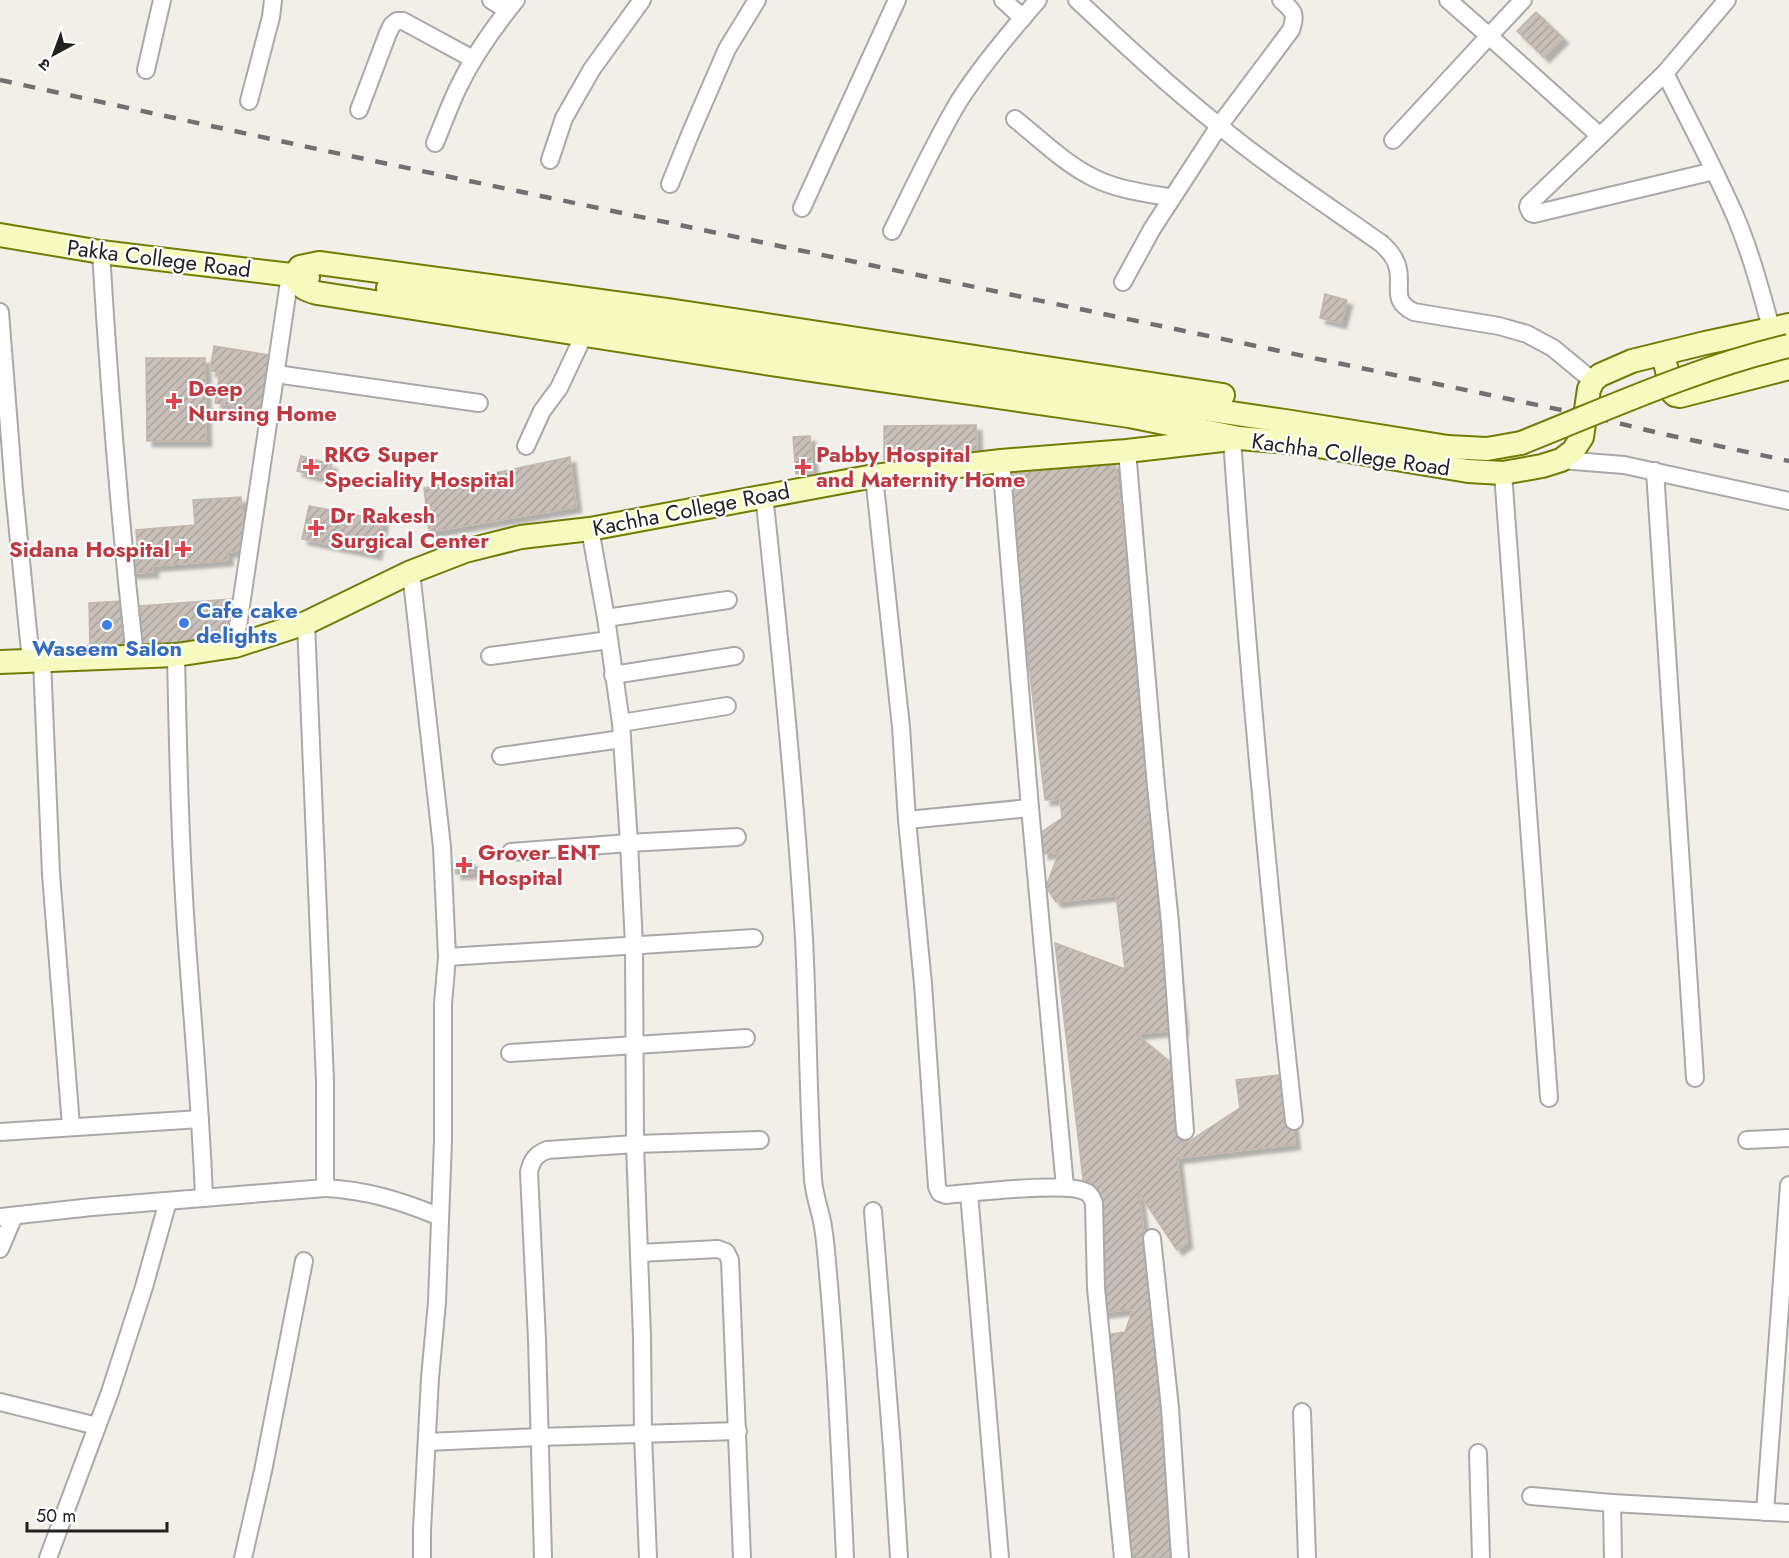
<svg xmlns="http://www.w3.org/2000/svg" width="1789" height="1558" viewBox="0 0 1789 1558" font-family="Jost,'Noto Sans Devanagari',sans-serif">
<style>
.building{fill:url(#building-hatch);stroke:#c4b6ab;stroke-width:1.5;filter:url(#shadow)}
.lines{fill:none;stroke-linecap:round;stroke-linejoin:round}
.street-casing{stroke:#a9a9a9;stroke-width:20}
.secondary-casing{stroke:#707d05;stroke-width:26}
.street{stroke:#fff;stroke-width:16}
.secondary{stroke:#f7fabf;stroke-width:22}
.rail{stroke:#707070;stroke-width:4.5;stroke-dasharray:12 12;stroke-linecap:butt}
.secondary-bridge-casing{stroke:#707d05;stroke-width:26;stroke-linecap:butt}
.secondary-bridge{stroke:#f7fabf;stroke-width:22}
.health-dot{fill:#e0444e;stroke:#fff;stroke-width:2}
.shop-dot{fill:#3f7fe0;stroke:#fff;stroke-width:2}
.labels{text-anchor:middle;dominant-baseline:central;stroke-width:4.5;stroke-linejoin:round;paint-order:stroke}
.street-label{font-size:22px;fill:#222;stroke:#fff}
.health-label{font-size:22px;font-weight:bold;fill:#be3a42;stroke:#fff;text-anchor:start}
.shop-label{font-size:22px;font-weight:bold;fill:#366cbe;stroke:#fff;text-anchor:start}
</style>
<defs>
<pattern id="building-hatch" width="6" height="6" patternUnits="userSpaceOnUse" patternTransform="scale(1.5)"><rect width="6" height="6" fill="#c7bfb8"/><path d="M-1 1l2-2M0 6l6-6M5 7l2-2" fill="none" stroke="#aba49e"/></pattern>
<filter id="shadow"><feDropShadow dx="5.5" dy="5.5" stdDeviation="1.5" flood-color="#0004"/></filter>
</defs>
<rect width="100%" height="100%" fill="#f2efe9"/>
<g class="building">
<polygon points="1536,12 1563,38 1544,57 1517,31"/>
<polygon points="1325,294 1347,300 1341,323 1320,318"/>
<polygon points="214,346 275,356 266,411 215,403 220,372 210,371"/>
<polygon points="146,358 205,358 206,441 147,441"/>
<polygon points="976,425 977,451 884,460 884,426"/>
<polygon points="810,436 813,473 796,474 793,437"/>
<polygon points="301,456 332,464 328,479 297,471"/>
<polygon points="570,457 576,507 429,532 424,488"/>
<polygon points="1115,462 1183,1029 1136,1034 1175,1066 1184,1145 1240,1108 1236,1080 1287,1074 1295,1144 1177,1158 1187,1243 1177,1250 1139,1193 1182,1558 1132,1558 1105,1335 1125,1332 1133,1309 1099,1313 1055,943 1125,969 1116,895 1056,902 1046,887 1059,852 1043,854 1040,833 1062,818 1060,799 1045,800 1006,474"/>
<polygon points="241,497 246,550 227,552 228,560 153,566 153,572 127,573 126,560 138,559 136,530 195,525 193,500"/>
<polygon points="309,506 383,520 376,554 302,539"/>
<polygon points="231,599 226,640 142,648 140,606"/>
<polygon points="122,601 128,648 90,648 89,603"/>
<polygon points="472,861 473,873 456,874 455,862"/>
</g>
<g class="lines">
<g class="street-casing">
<g id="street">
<polyline points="491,0 507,10"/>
<polyline points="1003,0 1023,18"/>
<path d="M1077 0C1123 43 1169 86 1218 125 1270 168 1327 205 1382 244 1389 251 1396 258 1398 269 1402 288 1391 301 1414 312L1499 326 1527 334 1553 348 1593 381"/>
<polyline points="1448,0 1489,36 1523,0"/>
<polyline points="146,70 162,0"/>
<path d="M1665 73C1689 121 1715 169 1736 218 1751 254 1761 291 1771 328"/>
<polyline points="249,101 271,17 273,0"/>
<polyline points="359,110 388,33 392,25 397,21 403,21 473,59"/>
<path d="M1015 119C1040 139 1065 164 1094 178 1118 190 1146 193 1172 198"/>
<polyline points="1600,136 1529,204 1528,207 1531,213 1534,214 1714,171"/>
<polyline points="1393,140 1489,36 1600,136 1665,73 1727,0"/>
<path d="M435 143C443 124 450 104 459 86 474 55 494 27 516 0"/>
<polyline points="550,160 564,118 592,69 642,0"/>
<polyline points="670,184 691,132 727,49 757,0"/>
<polyline points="802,208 897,0"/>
<path d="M892 231C914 187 934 143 959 101 982 65 1010 32 1038 0"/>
<path d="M101 252C109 387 120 522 135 657"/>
<path d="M1123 282 1152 229 1219 126 1291 30C1297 13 1293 11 1281 0"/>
<polyline points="0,312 14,491 31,661"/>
<polyline points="276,374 479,403"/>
<path d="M1232 439C1248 667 1269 894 1294 1121"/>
<polyline points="526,446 542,411 559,388 584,335"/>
<polyline points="1127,451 1156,786 1170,923 1185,1131"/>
<polyline points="1561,460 1624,465 1789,501"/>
<polyline points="1001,461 1030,808 1065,1187"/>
<polyline points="1655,471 1695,1078"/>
<polyline points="1503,473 1549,1098"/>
<path d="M874 476 901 727 907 820 923 984 937 1187 940 1193 946 1195C971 1193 1068 1181 1086 1192 1091 1194 1092 1199 1094 1203L1096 1288 1123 1558"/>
<path d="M764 495C780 642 795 790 804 938 808 1018 808 1099 813 1179 814 1194 819 1207 822 1221 826 1242 827 1264 829 1285 837 1376 841 1467 845 1558"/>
<polyline points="590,529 606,618 621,723 629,843 634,945 635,1144 642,1337 643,1434 648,1558"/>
<polyline points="411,572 442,847 447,957 443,1004 443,1140 437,1302 430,1378 422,1530 422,1558"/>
<polyline points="606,618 728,600"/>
<polyline points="235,646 290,275"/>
<path d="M176 655C178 751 180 847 187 943 193 1028 201 1113 204 1198"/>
<polyline points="490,656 609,640"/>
<polyline points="42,660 51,874 71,1126"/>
<polyline points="613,675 735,656"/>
<polyline points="621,723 727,706"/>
<polyline points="501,756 622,739"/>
<polyline points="907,820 1030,808"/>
<polyline points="511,852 629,843 737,837"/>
<polyline points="447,957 754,938"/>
<polyline points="510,1053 746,1038"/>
<polyline points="0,1132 200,1119"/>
<polyline points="1747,1140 1789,1138"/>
<path d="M325 1188C366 1190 402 1201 440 1217"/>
<polyline points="969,1193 1000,1558"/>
<polyline points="873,1211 892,1447 899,1558"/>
<polyline points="0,1217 92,1207 325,1188 325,1081 306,623"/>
<polyline points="1152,1238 1170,1408 1180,1558"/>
<polyline points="0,1249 14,1216"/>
<polyline points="639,1253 718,1249 726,1252 730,1260 742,1558"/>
<polyline points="0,1402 97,1426"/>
<polyline points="1302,1412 1307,1558"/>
<polyline points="427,1442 539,1437 738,1431"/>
<polyline points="1478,1453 1481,1558"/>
<polyline points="1531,1496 1612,1503 1789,1513"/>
<polyline points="1612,1503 1613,1558"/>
<polyline points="1765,1512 1789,1185"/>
<polyline points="48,1558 110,1392 144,1287 168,1201"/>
<polyline points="243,1558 263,1471 304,1261"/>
<path d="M543 1558 537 1339 529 1172C532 1160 535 1155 547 1150L635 1144 760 1140"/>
</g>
</g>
<g class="secondary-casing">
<g id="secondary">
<polyline points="0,235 101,252 308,277"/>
<polyline points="388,288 1285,421 1448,447 1487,449 1521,443"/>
<polyline points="1663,354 1672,392 1675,395 1680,396 1789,368"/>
<path d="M1223 395 668 310 319 263 300 267 294 276C299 287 306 290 317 293L797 368 1129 416 1239 438"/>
<polyline points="0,662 176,655 235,646 306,623 411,572 465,551 521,537 590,529 874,476 1001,461 1127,451 1239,438 1300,443 1468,471 1503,473 1542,466 1561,460 1573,451 1582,437 1589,389 1593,381 1600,375 1632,361 1705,343 1789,325"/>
</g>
</g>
<use href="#street" class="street"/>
<use href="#secondary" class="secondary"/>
<polyline class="rail" points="0,80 317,149 1585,415 1663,434 1789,461"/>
<g class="secondary-bridge-casing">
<path id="secondary-bridge" d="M1521 443C1609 408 1696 368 1789 346"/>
</g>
<use href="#secondary-bridge" class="secondary-bridge"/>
</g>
<g class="health-dot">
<path d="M171 392h6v6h6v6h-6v6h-6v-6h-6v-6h6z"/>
<path d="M308 458h6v6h6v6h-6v6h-6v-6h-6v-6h6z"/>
<path d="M800 458h6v6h6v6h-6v6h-6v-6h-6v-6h6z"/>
<path d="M313 519h6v6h6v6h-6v6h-6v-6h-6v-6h6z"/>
<path d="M180 540h6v6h6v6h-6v6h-6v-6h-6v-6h6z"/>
<path d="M461 856h6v6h6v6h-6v6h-6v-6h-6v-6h6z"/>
</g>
<g class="shop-dot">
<circle cx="184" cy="623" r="6"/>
<circle cx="107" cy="625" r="6"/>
</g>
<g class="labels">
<g class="street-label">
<text transform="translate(159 258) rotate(7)">Pakka College Road</text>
<text transform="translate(1351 454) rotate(8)">Kachha College Road</text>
<text transform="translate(691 509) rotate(-11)">Kachha College Road</text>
</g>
<g class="health-label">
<text x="188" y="388">Deep<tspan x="188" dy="25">Nursing Home</tspan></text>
<text x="324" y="454">RKG Super<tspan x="324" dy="25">Speciality Hospital</tspan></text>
<text x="816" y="454">Pabby Hospital<tspan x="816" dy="25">and Maternity Home</tspan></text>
<text x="330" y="515">Dr Rakesh<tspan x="330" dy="25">Surgical Center</tspan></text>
<text x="170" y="549" text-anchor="end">Sidana Hospital</text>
<text x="478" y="852">Grover ENT<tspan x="478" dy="25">Hospital</tspan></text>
</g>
<g class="shop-label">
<text x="196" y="610">Cafe cake<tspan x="196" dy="25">delights</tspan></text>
<text x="107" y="648" text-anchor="middle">Waseem Salon</text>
</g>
</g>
<g transform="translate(54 54) rotate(221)" stroke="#ffffff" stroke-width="4.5" paint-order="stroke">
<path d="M0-4.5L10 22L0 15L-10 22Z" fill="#222222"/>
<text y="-9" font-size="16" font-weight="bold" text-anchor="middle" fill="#222222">उ</text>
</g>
<path d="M27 1522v9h140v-9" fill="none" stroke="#222222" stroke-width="3"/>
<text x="36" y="1522" font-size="18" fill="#222222" stroke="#ffffff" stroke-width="4.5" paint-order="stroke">50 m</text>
</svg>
